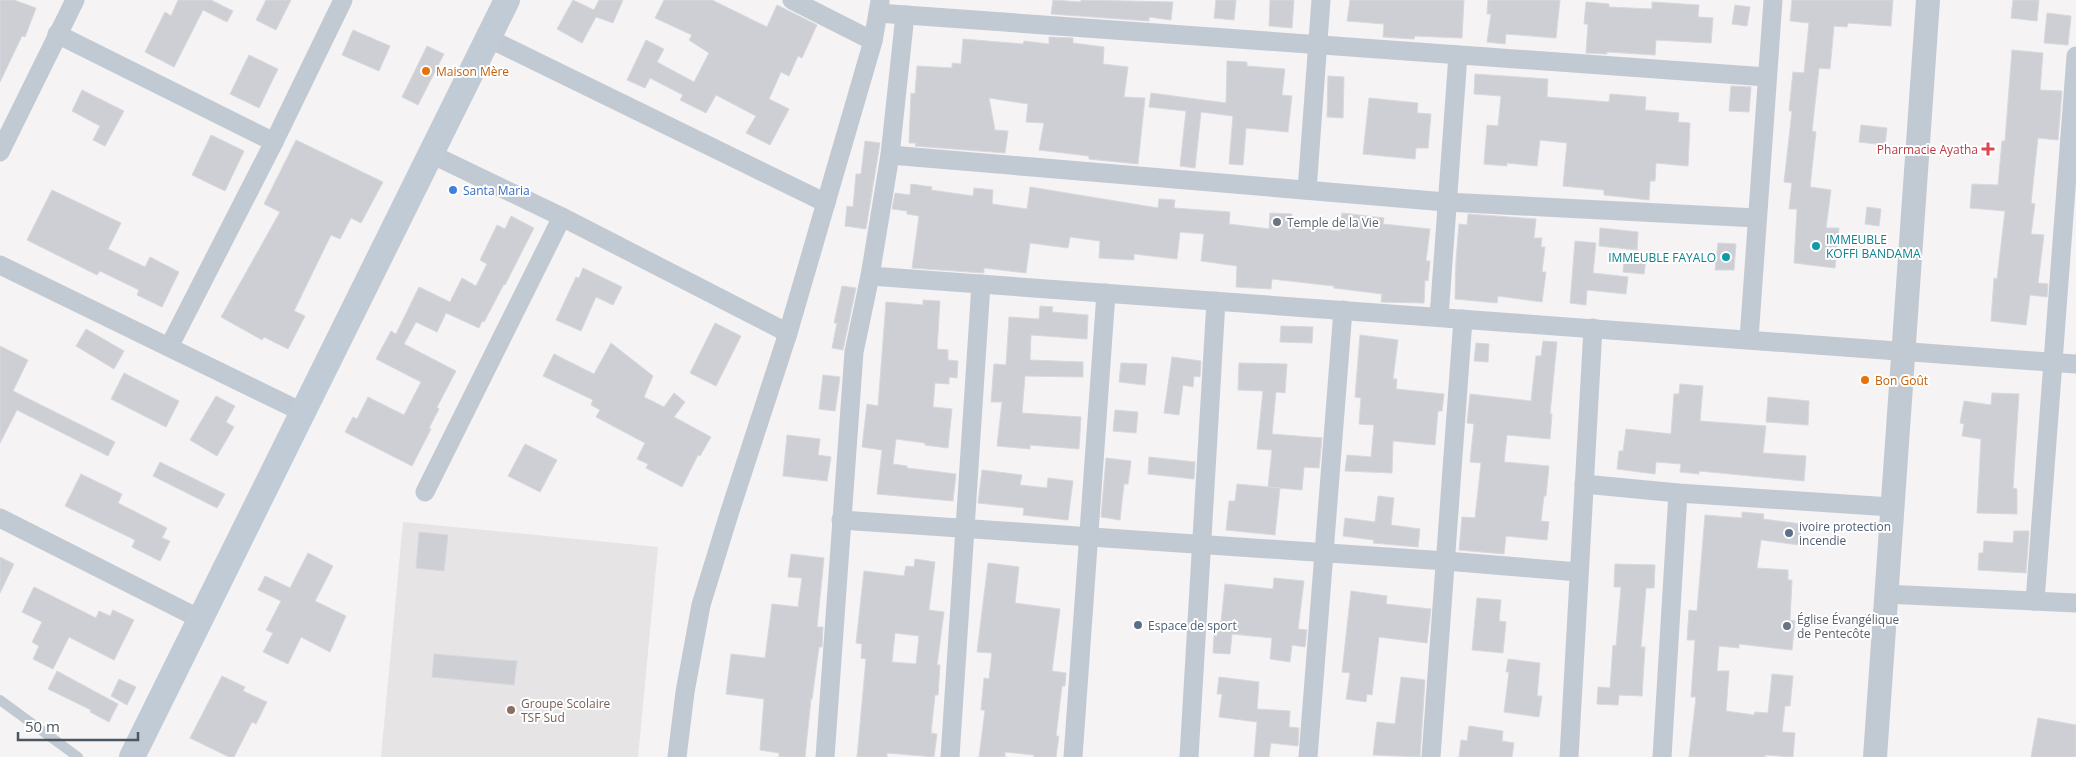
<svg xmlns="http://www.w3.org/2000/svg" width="2076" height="757" viewBox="0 0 2076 757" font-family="'Open Sans',sans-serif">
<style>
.education{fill:#e6e4e5}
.building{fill:#cdcfd5;stroke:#d7d9de;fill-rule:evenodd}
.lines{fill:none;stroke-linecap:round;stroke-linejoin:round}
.service{stroke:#c1cad2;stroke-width:10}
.minor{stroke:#c1cad2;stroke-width:19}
.tertiary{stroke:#c1cad2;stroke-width:24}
.secondary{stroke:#c1cbd6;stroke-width:26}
.food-dot{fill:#e8710a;stroke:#fff;stroke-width:2}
.health-dot{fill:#e0444e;stroke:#fff;stroke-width:2}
.shop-dot{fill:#3f7fe0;stroke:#fff;stroke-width:2}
.worship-dot{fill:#6b7280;stroke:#fff;stroke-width:2}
.culture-dot{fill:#0f9aa8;stroke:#fff;stroke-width:2}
.service-dot{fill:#5c6f8a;stroke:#fff;stroke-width:2}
.education-dot{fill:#8d6e63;stroke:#fff;stroke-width:2}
.labels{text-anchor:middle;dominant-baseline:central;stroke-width:4;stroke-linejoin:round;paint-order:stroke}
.food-label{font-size:12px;fill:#c56008;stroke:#fff;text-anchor:start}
.health-label{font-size:12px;fill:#be3a42;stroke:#fff;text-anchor:end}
.shop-label{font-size:12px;fill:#366cbe;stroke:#fff;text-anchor:start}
.worship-label{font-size:12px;fill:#5b616d;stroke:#fff;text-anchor:start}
.culture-label{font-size:12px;fill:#0d838f;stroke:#fff;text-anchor:start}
.service-label{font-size:12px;fill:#4e5e75;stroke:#fff;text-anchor:start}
.education-label{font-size:12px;fill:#785e54;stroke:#fff;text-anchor:start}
</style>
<rect width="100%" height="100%" fill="#f5f3f3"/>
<polygon class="education" points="403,522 658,547 638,757 381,757"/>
<g class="building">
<polygon points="0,0 14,0 36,8 25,37 22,36 0,82"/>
<polygon points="178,0 211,0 233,11 227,22 203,10 174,67 145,52 165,12 171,16"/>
<polygon points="266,0 291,0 276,30 256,20"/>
<polygon points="573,0 594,10 599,0 623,0 613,23 596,17 582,43 557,29"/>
<polygon points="664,0 712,0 767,27 777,5 817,25 802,58 798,56 789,76 781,72 769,99 789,109 770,145 746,133 756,116 716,95 706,113 680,100 683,95 650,78 645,88 627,80 646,40 664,49 657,62 694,82 709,53 689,40 692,35 655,18"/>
<polygon points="1053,0 1081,2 1081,0 1173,2 1171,20 1149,17 1149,21 1051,14"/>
<polygon points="1216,0 1236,0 1234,20 1214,18"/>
<polygon points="1270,0 1294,0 1292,28 1269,26"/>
<polygon points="1350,0 1464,0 1462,38 1415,36 1414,39 1383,37 1384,24 1347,21"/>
<polygon points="1488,0 1560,0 1556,38 1506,34 1505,44 1487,42 1491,14 1487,14"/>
<polygon points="1792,0 1893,0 1891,26 1848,23 1847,27 1834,26 1830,69 1819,68 1812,131 1816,132 1810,187 1831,190 1826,228 1839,228 1835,268 1794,263 1797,209 1789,209 1792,183 1784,182 1792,111 1789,111 1793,72 1804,73 1809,23 1790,21"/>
<polygon points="2013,0 2039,0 2037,21 2011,18"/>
<polygon points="1586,2 1609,4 1609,7 1652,9 1652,2 1699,5 1698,17 1713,18 1711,43 1656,40 1655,55 1607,52 1607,54 1586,53 1588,24 1584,24"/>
<polygon points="1735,5 1750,7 1747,26 1732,24"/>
<polygon points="2047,13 2071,16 2068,45 2044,43"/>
<polygon points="353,30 390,46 379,71 342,55"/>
<polygon points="1049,37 1073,38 1073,43 1104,47 1103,64 1128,67 1124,97 1145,98 1138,164 1089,159 1089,156 1039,150 1044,123 1026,122 1028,104 989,98 995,130 1008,131 1005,153 915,146 916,143 909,143 911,93 915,94 917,66 952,68 952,63 961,64 963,39 1023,44 1024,41 1049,44"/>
<polygon points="427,46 444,54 418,105 402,97"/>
<polygon points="2012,50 2043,53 2040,90 2062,91 2058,140 2038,138 2031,203 2035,204 2031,234 2044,235 2038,283 2048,284 2047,297 2030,295 2026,325 1991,321 1994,278 1997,279 2005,211 1970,208 1972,184 1998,185 2002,141 2005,141"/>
<polygon points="249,55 278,69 259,108 230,94"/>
<polygon points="1227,61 1247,62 1247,66 1285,69 1282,95 1292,96 1288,132 1246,128 1243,165 1229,164 1233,116 1201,112 1195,168 1180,166 1186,111 1149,107 1151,93 1226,103"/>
<polygon points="1475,74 1548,79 1547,97 1609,102 1610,94 1646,97 1645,110 1679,113 1678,122 1690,123 1688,166 1656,163 1655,181 1650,181 1649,200 1604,195 1604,190 1563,186 1567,143 1540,140 1537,166 1507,163 1507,166 1484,164 1487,125 1498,126 1501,96 1474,94"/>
<polygon points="1328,76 1344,77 1343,118 1327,117"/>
<polygon points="1731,86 1751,87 1749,112 1729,111"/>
<polygon points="82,90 124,111 105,146 93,140 100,126 72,111"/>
<polygon points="1369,98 1418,103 1417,113 1431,114 1428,148 1416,148 1415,159 1363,154"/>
<polygon points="1861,125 1887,128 1885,145 1859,142"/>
<polygon points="211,135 244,151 225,191 192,175"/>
<polygon points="296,140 383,182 361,223 351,218 340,239 331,235 294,311 305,316 288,349 264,337 262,340 221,317 280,212 264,204"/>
<polygon points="865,141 880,143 866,229 845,226 847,206 853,207 856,174 861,174"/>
<polygon points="911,184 932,187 931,190 973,196 974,188 993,190 992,204 1027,209 1030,187 1158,208 1159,199 1175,200 1174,208 1230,212 1229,224 1269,229 1270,213 1292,214 1291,226 1340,231 1342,213 1384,218 1383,224 1430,229 1426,261 1430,261 1428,281 1425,280 1424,303 1381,302 1382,294 1334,288 1334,286 1272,279 1271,289 1236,287 1237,266 1201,261 1204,234 1180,232 1177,259 1134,254 1134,260 1099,258 1100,241 1070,237 1068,248 1030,243 1026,273 984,268 984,273 912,268 919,216 907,214 907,211 892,209 895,193 910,195"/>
<polygon points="52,190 121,223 108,249 145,267 150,257 179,272 162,307 137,295 139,290 100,271 97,275 27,240"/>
<polygon points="1867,207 1881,209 1879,226 1865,224"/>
<polygon points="1468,214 1536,219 1534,238 1542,238 1541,247 1545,247 1542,272 1546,272 1542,302 1498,296 1497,303 1455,299 1456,260 1459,224 1467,225"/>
<polygon points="511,216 534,228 505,285 504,284 484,322 482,321 479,328 446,313 437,332 416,322 404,344 456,371 437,407 439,409 429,428 431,429 412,466 345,432 353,417 357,419 368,397 404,415 421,382 376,359 391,331 396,334 419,287 450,302 462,278 476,286 487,264 480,260 497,225 505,229"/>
<polygon points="1600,228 1638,232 1637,250 1599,246"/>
<polygon points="1575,241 1596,243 1593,273 1628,277 1626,294 1587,290 1586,305 1570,303"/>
<polygon points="1718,243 1736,244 1734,270 1715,270"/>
<polygon points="1624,256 1646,259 1644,274 1623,272"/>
<polygon points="583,268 622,287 613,305 596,297 581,331 556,320 576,277 579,278"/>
<polygon points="842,286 856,288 843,350 832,348 837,323 834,323"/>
<polygon points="923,300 940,301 937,349 948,350 948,360 958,361 957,378 949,377 949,384 935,383 933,407 952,409 948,448 925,445 925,443 896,439 893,464 907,466 907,468 956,474 953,501 877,494 882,450 862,447 867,404 878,406 886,302 923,305"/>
<polygon points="1040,306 1053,307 1052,312 1088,315 1087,339 1031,335 1030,360 1083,362 1083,377 1025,376 1022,413 1081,417 1079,449 1030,445 1030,449 997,446 1002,402 991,402 994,364 1006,365 1009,317 1039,319"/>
<polygon points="715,323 741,336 716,386 690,373"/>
<polygon points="1281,326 1313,327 1312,343 1280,342"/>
<polygon points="86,329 124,351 114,369 76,346"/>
<polygon points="1360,335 1398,340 1393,379 1397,379 1396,389 1444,394 1442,411 1438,411 1435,445 1393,441 1392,473 1345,471 1347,455 1371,457 1374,425 1359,424 1361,398 1355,397"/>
<polygon points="1543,341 1557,342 1550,414 1552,414 1550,439 1507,435 1504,462 1549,466 1546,496 1544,496 1541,521 1549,522 1547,540 1506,536 1504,554 1459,550 1462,517 1475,518 1481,463 1470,462 1474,424 1467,423 1470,394 1531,401 1536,356 1541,356"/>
<polygon points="611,343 653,376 644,397 664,407 674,393 685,402 674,417 711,437 700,456 698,455 682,487 646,468 648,464 637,459 645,443 596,417 600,410 591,405 593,400 543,376 554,354 594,374"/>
<polygon points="1476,343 1489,344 1488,362 1474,361"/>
<polygon points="0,346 28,360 13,391 115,442 108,456 17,410 0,443"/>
<polygon points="1172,357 1201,361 1200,377 1194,376 1193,387 1183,385 1179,415 1164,413"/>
<polygon points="1121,363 1147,364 1145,385 1119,382"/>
<polygon points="1239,363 1287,364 1285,393 1276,392 1272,434 1322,438 1319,468 1304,467 1302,490 1268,487 1272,450 1257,449 1263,391 1238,390"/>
<polygon points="124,373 179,401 166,427 111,399"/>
<polygon points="823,375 840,377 835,411 819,409"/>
<polygon points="1680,384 1703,386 1700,421 1766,426 1763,453 1806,456 1804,481 1699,471 1699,474 1680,472 1681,464 1656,462 1655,474 1617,469 1619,451 1623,451 1626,429 1671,434 1674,394 1679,394"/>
<polygon points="1992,393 2019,394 2013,488 2017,489 2017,514 1977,513 1981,439 1962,436 1964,424 1960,423 1964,401 1991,405"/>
<polygon points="216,396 235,406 226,422 234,427 217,456 190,440"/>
<polygon points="1768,397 1809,401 1808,425 1766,422"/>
<polygon points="1115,410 1138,412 1136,433 1113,431"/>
<polygon points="787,435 820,439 818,455 831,457 827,481 783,476"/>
<polygon points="525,444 557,460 540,492 508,476"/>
<polygon points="1149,457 1195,462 1194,479 1148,474"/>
<polygon points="1106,458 1131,461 1128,484 1124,484 1120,520 1101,517"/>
<polygon points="160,462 225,494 217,508 153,476"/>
<polygon points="982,470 1022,475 1020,485 1047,488 1048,478 1073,481 1068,520 1023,515 1024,508 978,503"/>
<polygon points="81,474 122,494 118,503 167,528 162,538 170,541 160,561 132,547 135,540 65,506"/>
<polygon points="1237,484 1280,488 1275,535 1226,530 1229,501 1235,501"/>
<polygon points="1378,496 1394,498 1391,525 1420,529 1418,547 1373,543 1374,540 1343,536 1345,518 1375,522"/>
<polygon points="1742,512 1764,514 1763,519 1802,524 1799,545 1761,540 1757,568 1788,570 1788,580 1792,580 1790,620 1795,621 1792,650 1739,644 1739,648 1719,646 1717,671 1729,671 1726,711 1754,715 1755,712 1768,713 1772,674 1793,676 1790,706 1785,706 1782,732 1795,733 1793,757 1765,755 1765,757 1689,757 1696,697 1691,697 1695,640 1687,640 1689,610 1697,611 1705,515 1742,518"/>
<polygon points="2014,531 2029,531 2026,573 1978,570 1979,553 1983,553 1984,541 2013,543"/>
<polygon points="419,532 448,535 444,571 416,568"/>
<polygon points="308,553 333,566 315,601 346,616 330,652 301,637 288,664 263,652 273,633 266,630 281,601 258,590 265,576 290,588"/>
<polygon points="791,554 824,558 817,627 823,627 822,647 819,647 812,699 811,699 805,757 779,757 779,753 760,750 764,699 726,694 731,654 765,658 772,604 798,607 802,578 788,577"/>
<polygon points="0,557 14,564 0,593"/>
<path d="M915 559 935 562 929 610 944 612 937 665H940L938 695H935L931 733 937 734 934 757 887 753V757H857L866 659 861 658 862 644 856 643 864 571 904 576 906 566 914 567ZM895 633 919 636 916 664 892 662Z"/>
<polygon points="988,563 1019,567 1015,603 1060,609 1052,671 1066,673 1065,686 1062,686 1056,736 1059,736 1056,757 1034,757 1034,755 1005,752 1005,757 979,757 985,710 981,710 984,678 989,679 992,653 977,652"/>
<polygon points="1615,564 1655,565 1654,588 1646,588 1641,647 1645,647 1642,696 1619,695 1618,705 1597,704 1598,687 1610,688 1613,645 1616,646 1621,587 1614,587"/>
<polygon points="1274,578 1304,581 1298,629 1307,630 1305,647 1292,645 1290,662 1270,659 1272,638 1232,634 1230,654 1213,653 1214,636 1217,636 1218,622 1221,622 1225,584 1273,589"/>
<polygon points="34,587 96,618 99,611 110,616 113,610 134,620 114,660 69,637 53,669 33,659 39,646 32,642 42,622 22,612"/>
<polygon points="1351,591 1387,596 1386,604 1431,609 1427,643 1379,637 1372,695 1367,694 1366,702 1346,699 1350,673 1342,672"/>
<polygon points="1477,598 1501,600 1499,621 1506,622 1503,653 1472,650"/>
<polygon points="434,654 517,661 514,685 432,677"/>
<polygon points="1508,659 1540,663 1537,696 1542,696 1539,717 1504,712 1509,672 1506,672"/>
<polygon points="57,671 118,704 109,722 90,712 91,710 48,689"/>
<polygon points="222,676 245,687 243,691 267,702 256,724 252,722 234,757 229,757 190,738"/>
<polygon points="1219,677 1259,682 1257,709 1290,711 1289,727 1299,728 1298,746 1271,743 1269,757 1254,757 1257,722 1219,717 1222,694 1217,694"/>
<polygon points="1401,677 1425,680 1420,757 1373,755 1377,722 1395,724"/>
<polygon points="119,679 136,687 127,705 111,696"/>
<polygon points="2038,718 2076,725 2076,757 2031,757"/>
<polygon points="1469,726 1503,731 1502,741 1514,743 1512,757 1459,757 1461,740 1467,741"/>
</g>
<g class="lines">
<polyline class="service" points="0,700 78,757"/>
<g class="minor">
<polyline points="792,0 873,41"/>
<polyline points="878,13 1767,77"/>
<polyline points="57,34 274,142"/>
<polyline points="488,38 826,203"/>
<polyline points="0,152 75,0"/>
<polyline points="431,154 562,217 788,333"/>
<polyline points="890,155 1446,202 1757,218"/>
<polyline points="1307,190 1321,0"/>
<polyline points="0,265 302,412"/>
<polyline points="870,276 2076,364"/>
<polyline points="1439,317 1458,55"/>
<polyline points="1749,339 1773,0"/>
<polyline points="169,347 274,142 343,0"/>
<polyline points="1584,484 1678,493 1891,507"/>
<polyline points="425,492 562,217"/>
<polyline points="0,518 200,619"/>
<polyline points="841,520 1446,561 1579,572"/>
<polyline points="1885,594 2076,603"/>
<polyline points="2035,601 2076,56"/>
<polyline points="677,757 685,692 701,605 729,514 788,333 873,41 880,1"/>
<polyline points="825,757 854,352 870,276 890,155 905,15"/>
<polyline points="950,757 981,284"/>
<polyline points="1073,757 1106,293"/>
<polyline points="1189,757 1216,301"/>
<polyline points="1308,757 1343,310"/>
<polyline points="1431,757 1463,319"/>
<polyline points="1569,757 1593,328"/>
<polyline points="1662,757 1678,493"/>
</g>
<polyline class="tertiary" points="1875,757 1928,0"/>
<polyline class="secondary" points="132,757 507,0"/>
</g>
<g class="food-dot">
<circle cx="426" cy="71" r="5"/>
<circle cx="1865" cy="380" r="5"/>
</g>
<path class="health-dot" d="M1985.5 141.5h5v5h5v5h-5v5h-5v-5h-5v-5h5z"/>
<circle class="shop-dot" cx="453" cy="190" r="5"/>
<g class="worship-dot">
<circle cx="1277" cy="222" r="5"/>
<circle cx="1787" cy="626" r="5"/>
</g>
<g class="culture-dot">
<circle cx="1816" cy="246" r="5"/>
<circle cx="1726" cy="257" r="5"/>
</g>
<g class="service-dot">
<circle cx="1789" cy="533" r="5"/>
<circle cx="1138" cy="625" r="5"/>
</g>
<circle class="education-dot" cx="511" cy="710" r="5"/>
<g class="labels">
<g class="food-label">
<text x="436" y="71">Maison Mère</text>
<text x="1875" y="380">Bon Goût</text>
</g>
<g class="health-label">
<text x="1978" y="149">Pharmacie Ayatha</text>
</g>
<g class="shop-label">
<text x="463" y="190">Santa Maria</text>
</g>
<g class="worship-label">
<text x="1287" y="222">Temple de la Vie</text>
<text x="1797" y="619">Église Évangélique<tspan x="1797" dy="14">de Pentecôte</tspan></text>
</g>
<g class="culture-label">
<text x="1826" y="239">IMMEUBLE<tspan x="1826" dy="14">KOFFI BANDAMA</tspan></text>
<text x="1716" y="257" text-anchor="end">IMMEUBLE FAYALO</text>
</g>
<g class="service-label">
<text x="1799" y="526">ivoire protection<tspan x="1799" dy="14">incendie</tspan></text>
<text x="1148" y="625">Espace de sport</text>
</g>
<g class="education-label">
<text x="521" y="703">Groupe Scolaire<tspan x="521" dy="14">TSF Sud</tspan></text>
</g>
</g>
<path d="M18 732v8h120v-8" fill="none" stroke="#4a5661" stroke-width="2.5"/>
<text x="25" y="732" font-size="15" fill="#4a5661" stroke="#ffffff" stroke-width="4" paint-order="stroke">50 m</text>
</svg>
